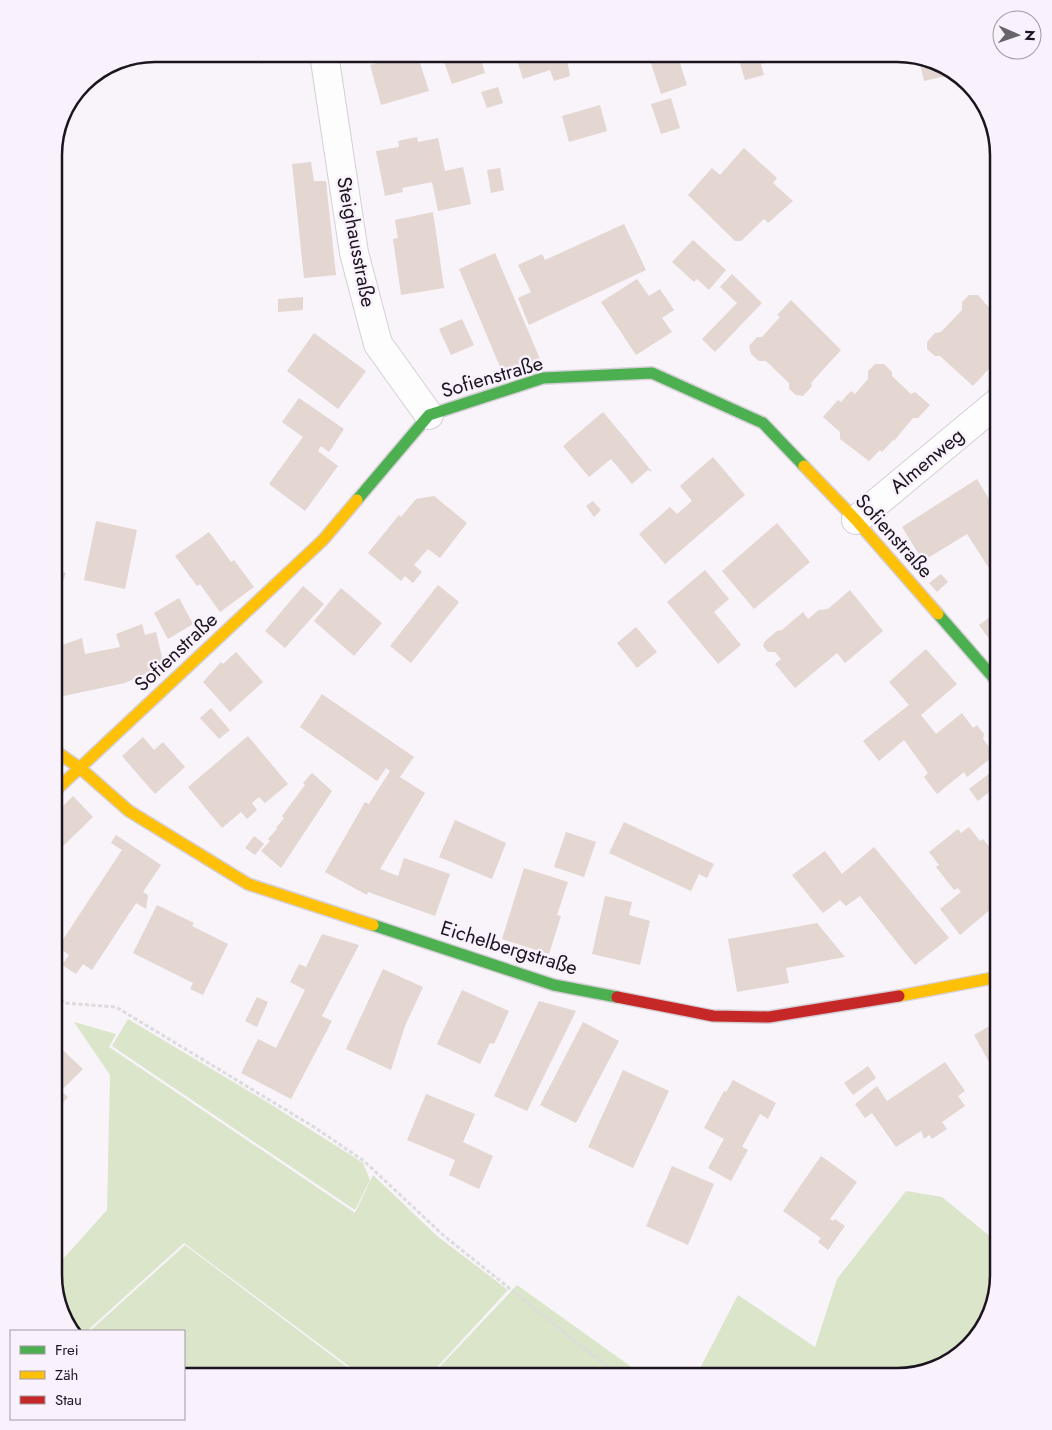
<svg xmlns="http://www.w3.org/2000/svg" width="1052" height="1430" viewBox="0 0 1052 1430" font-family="Jost,sans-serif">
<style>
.green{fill:#dae5ca}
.building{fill:#e4d6d1}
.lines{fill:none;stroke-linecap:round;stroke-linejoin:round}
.street-casing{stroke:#d5cfd7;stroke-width:30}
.fast-casing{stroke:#d5cfd7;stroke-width:14}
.slow-casing{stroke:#d5cfd7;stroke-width:14}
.jam-casing{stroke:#d5cfd7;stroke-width:14}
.path{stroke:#dddbdd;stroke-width:3;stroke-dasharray:4 2.5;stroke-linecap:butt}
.street{stroke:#fefdfe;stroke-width:28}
.fast{stroke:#4caf50;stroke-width:11}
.slow{stroke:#ffc107;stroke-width:11}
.jam{stroke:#c62828;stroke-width:11}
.labels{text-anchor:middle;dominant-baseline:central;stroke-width:5;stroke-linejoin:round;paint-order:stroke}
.street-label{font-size:20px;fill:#1c151f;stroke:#f9f1fc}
.rim{fill:none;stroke:#1c151f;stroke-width:2.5}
</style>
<rect width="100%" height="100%" fill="#f8f4f9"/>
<g class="green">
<polygon points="128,1019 267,1102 363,1163 370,1180 355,1210 112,1046"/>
<polygon points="74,1022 116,1034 109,1047 355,1213 373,1175 437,1236 508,1290 429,1376 362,1376 184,1243 87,1331 73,1331 67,1326 54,1269 107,1210 110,1075"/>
<polygon points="906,1191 942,1197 998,1243 998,1275 985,1326 948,1363 897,1376 696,1376 738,1295 815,1347 837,1279"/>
<polygon points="185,1245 359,1376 184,1376 184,1331 90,1331"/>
<polygon points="517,1285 644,1376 431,1376"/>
</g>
<g class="building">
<polygon points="238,54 266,54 262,64"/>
<polygon points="407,54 417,54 429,91 381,105 370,65"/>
<polygon points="448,54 479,54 485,73 452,84 442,56"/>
<polygon points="515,54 566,54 570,76 554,81 550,70 523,79"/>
<polygon points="659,54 677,54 687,85 661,94 649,57"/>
<polygon points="737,54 788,54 789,58 761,64 764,75 745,80"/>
<polygon points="919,59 948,67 954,74 924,81"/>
<polygon points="498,87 503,103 487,108 481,92"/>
<polygon points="671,98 680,128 661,134 651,104"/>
<polygon points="600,105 607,131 569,142 562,116"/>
<polygon points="417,137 418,142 438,138 445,171 463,167 471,204 438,211 432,182 402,188 403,192 385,196 376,151 399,147 398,141"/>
<polygon points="744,148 777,178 773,183 793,201 768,223 764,219 741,241 735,241 688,195 712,168 720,175"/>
<polygon points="311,162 314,181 326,181 336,275 304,278 292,164"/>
<polygon points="500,168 504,190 491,193 487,170"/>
<polygon points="433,212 444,288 401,295 393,239 398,238 395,220"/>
<polygon points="624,224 646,270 529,325 518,298 531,292 518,265 542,254 545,260"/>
<polygon points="998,226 998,239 992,233"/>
<polygon points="693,240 726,270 709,290 697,279 694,282 672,262"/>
<polygon points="495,253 540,359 503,374 459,269"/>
<polygon points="732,274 762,303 715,352 702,339 737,303 720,287"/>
<polygon points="637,279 649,296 660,289 674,310 662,318 672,332 636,355 601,302"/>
<polygon points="969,295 978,295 998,318 998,359 973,386 940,356 935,356 927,349 927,342 935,333 941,332 962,310 962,302"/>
<polygon points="303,297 303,310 278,312 278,299"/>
<polygon points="791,300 841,350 811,383 812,386 803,396 796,395 789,389 789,383 766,361 759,361 751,354 749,346 757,337 762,337 780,317 777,315"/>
<polygon points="462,319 474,345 451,355 439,329"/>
<polygon points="314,333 366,371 338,409 287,371"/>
<polygon points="875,364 884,364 892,372 892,376 911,394 915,392 930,405 918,418 913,418 894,441 893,440 882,452 880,450 869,461 840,439 840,432 823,417 838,400 841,402 851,391 855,394 868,379 868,371"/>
<polygon points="299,398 344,429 329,452 321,446 318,451 338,466 305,511 269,484 303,437 282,422"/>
<polygon points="603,412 629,443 652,472 648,470 632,484 611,459 589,477 563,446"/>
<polygon points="713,457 745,495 665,564 639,534 670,507 677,514 692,501 680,486"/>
<polygon points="977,479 998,514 998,577 996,579 967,534 923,561 902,527"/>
<polygon points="434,496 467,523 440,558 428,549 414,565 422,572 413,583 405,576 401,581 368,553 399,515 401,517 416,499"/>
<polygon points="593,501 601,510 594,517 586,506"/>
<polygon points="96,521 137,530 125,589 84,580"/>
<polygon points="777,523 810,562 754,609 722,571"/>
<polygon points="209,532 231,562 234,560 254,587 220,612 200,584 197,586 175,556"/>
<polygon points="54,569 66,573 54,607"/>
<polygon points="705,570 729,599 714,612 741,645 718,664 667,602"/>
<polygon points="941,574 948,582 937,592 929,583"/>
<polygon points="438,585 459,602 411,663 390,646"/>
<polygon points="303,586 324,604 285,648 265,631"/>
<polygon points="341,588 382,623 354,656 314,621"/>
<polygon points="850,590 883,631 845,663 837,653 795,688 775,664 781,659 775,652 768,652 763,646 765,641 777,631 782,630 803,612 808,619 819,610 828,609"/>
<polygon points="179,598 193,624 168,639 154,613"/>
<polygon points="998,611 998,651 979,625"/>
<polygon points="142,624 145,635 156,632 164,665 125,683 54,698 54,648 82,638 85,654 120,647 116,634"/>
<polygon points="636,627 657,652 637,668 617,643"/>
<polygon points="926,649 957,684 921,715 936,734 962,713 973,728 977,725 984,734 983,739 995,755 967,777 964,772 937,794 924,777 928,773 904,740 879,761 863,741 909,705 889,682"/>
<polygon points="236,652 263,682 230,712 203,682 221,662 223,664"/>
<polygon points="322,694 414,757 400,777 425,793 380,869 398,876 404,858 450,874 435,916 368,892 367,895 325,872 365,802 369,804 390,771 386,768 377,781 300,727"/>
<polygon points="211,708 230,730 219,739 200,718"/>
<polygon points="248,736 288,784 265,803 259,797 252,803 257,810 247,819 241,812 222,828 188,787"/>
<polygon points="143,737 154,750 163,742 185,767 155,794 122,756"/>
<polygon points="998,767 998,785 978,801 969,789"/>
<polygon points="312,773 332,791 281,868 261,851 270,841 268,839 277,829 276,828 284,818 282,816 305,785 303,783"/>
<polygon points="73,796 93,817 60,849 54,842 54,815"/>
<polygon points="455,820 506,843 492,879 439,857"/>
<polygon points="624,822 714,864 707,878 699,874 691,891 609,853"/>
<polygon points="969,827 980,841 983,839 992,850 989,853 998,864 998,903 960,935 940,909 961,892 958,888 954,890 936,867 939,865 929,852 958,829 961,833"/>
<polygon points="566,832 596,842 584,877 554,867"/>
<polygon points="116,835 161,865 143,892 148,895 146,909 136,903 92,970 83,964 76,974 62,965 69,955 58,947 122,850 111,843"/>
<polygon points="254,836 264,844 255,855 245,848"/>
<polygon points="874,847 949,938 915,965 860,896 846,906 840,900 823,913 792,875 825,851 842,874"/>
<polygon points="524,868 568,882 557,915 561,916 549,954 502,939"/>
<polygon points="605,896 632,902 629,915 650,921 640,965 592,954"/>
<polygon points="157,905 194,923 192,926 228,944 203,995 190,989 193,983 133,953"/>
<polygon points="817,923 845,957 786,968 789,983 737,992 728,939"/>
<polygon points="322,934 359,945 322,1016 332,1021 291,1099 241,1073 258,1039 276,1048 305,990 290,982 299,964 306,967"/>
<polygon points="383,969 423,987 405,1026 391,1070 346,1049"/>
<polygon points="462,990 509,1011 494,1044 490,1043 480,1064 437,1044"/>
<polygon points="257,997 268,1002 257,1027 245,1021"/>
<polygon points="539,1001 576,1011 527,1111 494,1096"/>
<polygon points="54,1016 62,1024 54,1033"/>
<polygon points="998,1021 998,1078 974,1035"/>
<polygon points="583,1022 619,1041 576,1123 540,1105"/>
<polygon points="54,1042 83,1069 61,1091 68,1097 54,1113"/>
<polygon points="945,1062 965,1091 958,1096 965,1106 942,1122 947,1129 932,1139 929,1135 924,1139 921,1131 896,1147 872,1113 865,1118 855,1104 877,1086 887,1101"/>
<polygon points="868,1066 876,1078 853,1095 844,1083"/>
<polygon points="623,1070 669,1091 633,1168 588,1147"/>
<polygon points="733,1080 776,1103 768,1119 760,1114 742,1147 748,1150 731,1181 708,1168 724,1139 704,1128 724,1091 726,1092"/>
<polygon points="426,1094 475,1114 463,1142 493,1156 479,1189 449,1175 455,1160 407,1140"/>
<polygon points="821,1156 857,1182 830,1219 833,1221 835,1219 845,1226 828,1250 818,1242 821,1238 783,1211"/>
<polygon points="672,1166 714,1184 688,1245 646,1226"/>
</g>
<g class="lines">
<g class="street-casing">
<g id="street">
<polyline points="324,54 354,253 378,344 429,415"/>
<polyline points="856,520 998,402"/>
</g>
</g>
<g class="fast-casing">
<g id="fast">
<polyline points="357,500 429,415 543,378 652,373 763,423 804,466"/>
<polyline points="938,614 998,683"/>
<polyline points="373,925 554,985 617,997"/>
</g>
</g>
<g class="slow-casing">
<g id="slow">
<polyline points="804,466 856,520 938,614"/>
<polyline points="54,750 80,768 129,811 248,884 373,925"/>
<polyline points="54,792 323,540 357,500"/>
<polyline points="899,996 998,977"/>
</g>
</g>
<g class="jam-casing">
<polyline id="jam" points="617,997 713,1016 769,1017 899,996"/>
</g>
<polyline class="path" points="54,988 64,1003 116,1007 314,1127 364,1161 443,1235 619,1376"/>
<use href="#street" class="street"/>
<use href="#fast" class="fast"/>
<use href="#slow" class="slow"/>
<use href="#jam" class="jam"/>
</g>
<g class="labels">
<g class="street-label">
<text transform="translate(356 242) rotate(79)">Steighausstraße</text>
<text transform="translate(492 377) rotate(-16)">Sofienstraße</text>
<text transform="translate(927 461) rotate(-40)">Almenweg</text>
<text transform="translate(894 536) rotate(48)">Sofienstraße</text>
<text transform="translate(176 652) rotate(-43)">Sofienstraße</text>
<text transform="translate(509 948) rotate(17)">Eichelbergstraße</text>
</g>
</g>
<path d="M0 0H1052V1430H0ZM155 62H897A93 93 0 0 1 990 155V1275A93 93 0 0 1 897 1368H155A93 93 0 0 1 62 1275V155A93 93 0 0 1 155 62Z" fill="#f9f1fc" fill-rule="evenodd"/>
<path class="rim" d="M155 62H897A93 93 0 0 1 990 155V1275A93 93 0 0 1 897 1368H155A93 93 0 0 1 62 1275V155A93 93 0 0 1 155 62Z"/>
<rect x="10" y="1330" width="175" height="90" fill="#f9f1fc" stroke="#a199a4"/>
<rect x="20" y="1346" width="25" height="8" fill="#4caf50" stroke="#a199a4"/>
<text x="55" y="1355" font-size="15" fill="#1c151f">Frei</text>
<rect x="20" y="1371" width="25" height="8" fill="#ffc107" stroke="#a199a4"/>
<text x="55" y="1380" font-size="15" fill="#1c151f">Zäh</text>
<rect x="20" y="1396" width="25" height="8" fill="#c62828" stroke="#a199a4"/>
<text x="55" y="1405" font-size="15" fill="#1c151f">Stau</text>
<g transform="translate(1017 35) rotate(92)"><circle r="24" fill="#f9f1fc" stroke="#a199a4"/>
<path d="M0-4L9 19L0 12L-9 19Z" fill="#69636b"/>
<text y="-8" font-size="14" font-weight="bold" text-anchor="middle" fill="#1c151f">N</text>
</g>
</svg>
